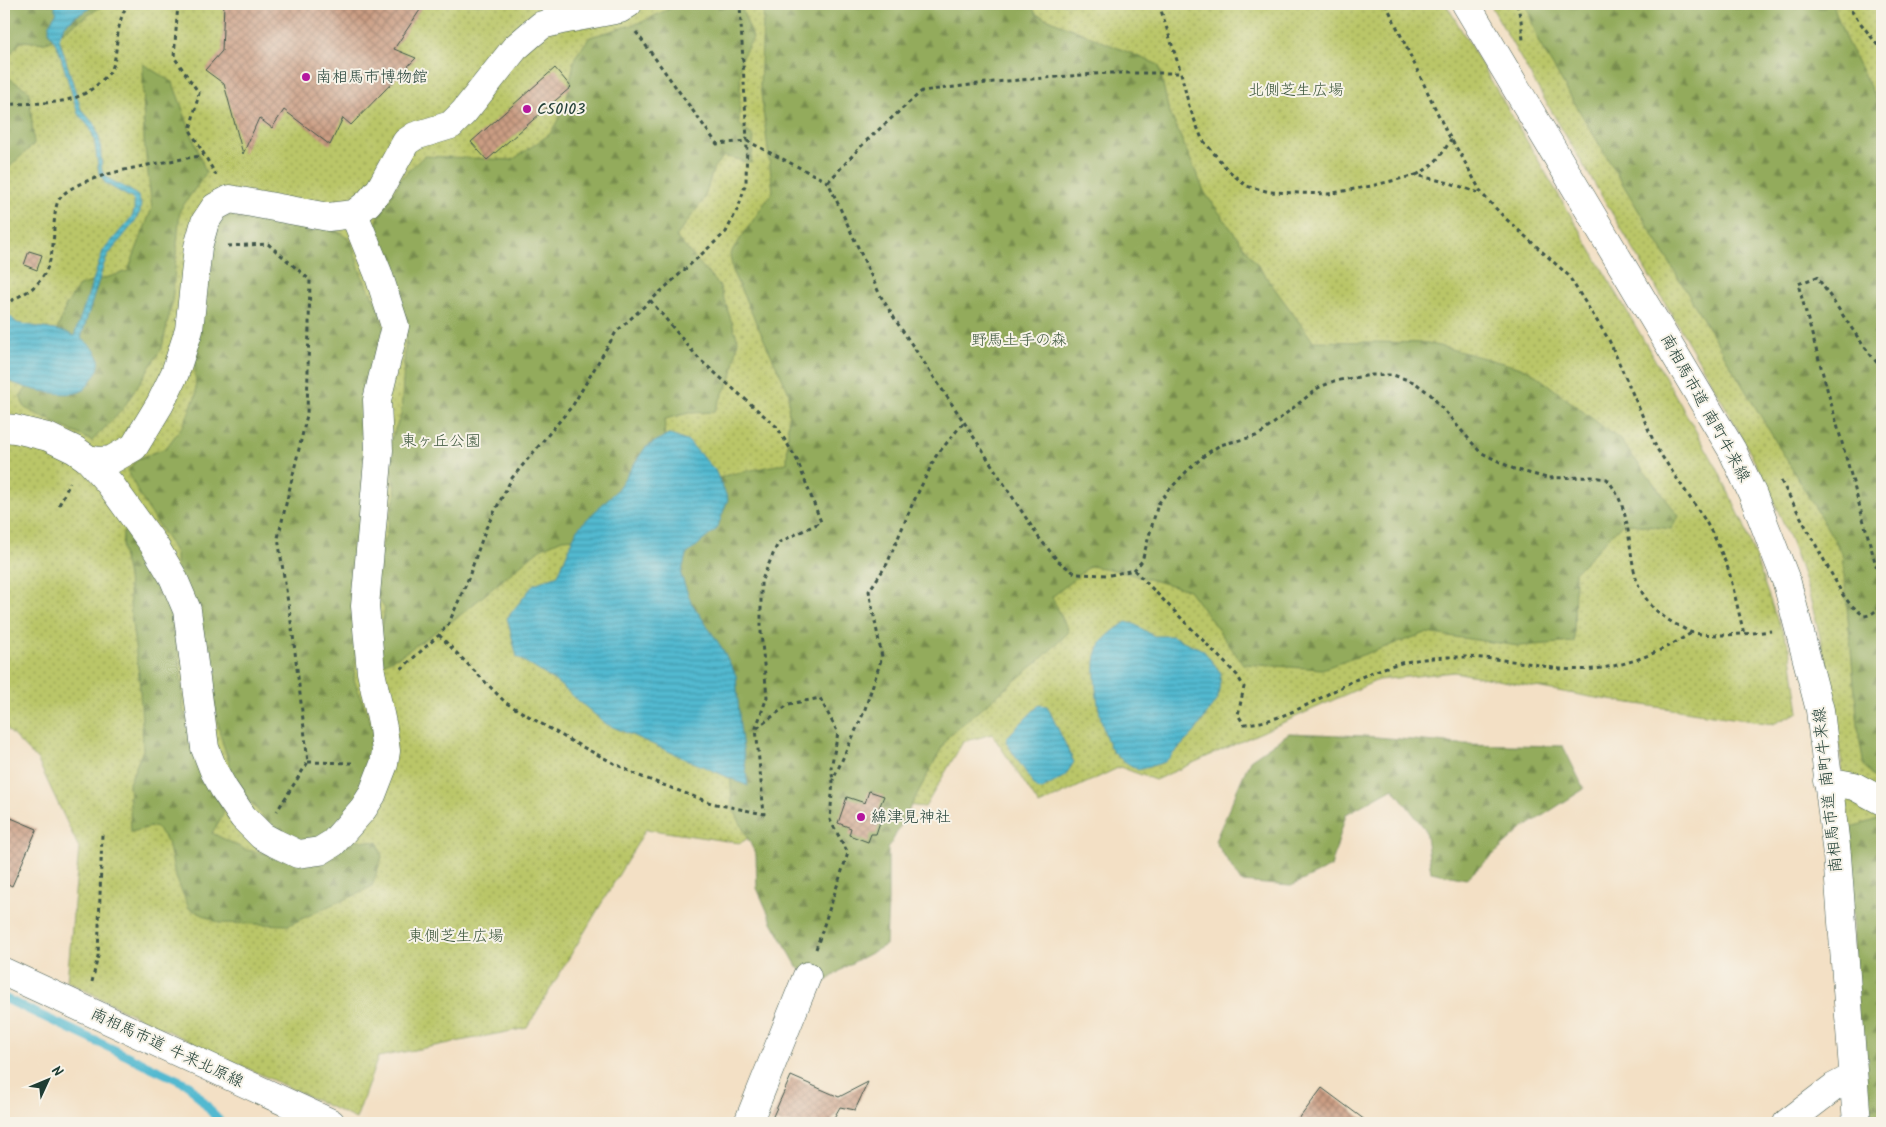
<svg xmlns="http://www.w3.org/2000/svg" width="1886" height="1127" viewBox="0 0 1886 1127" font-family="Kalam,'Klee One',sans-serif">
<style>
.green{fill:url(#green-dots);stroke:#6c824e}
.forest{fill:url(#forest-firs);stroke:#597448}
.water{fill:url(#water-rules);stroke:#387b82}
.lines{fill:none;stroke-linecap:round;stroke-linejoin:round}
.stream{stroke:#52b9d0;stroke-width:9}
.building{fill:url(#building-cross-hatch)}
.minor-casing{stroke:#3f554a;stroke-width:29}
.path{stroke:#3f554a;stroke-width:3;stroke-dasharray:4 4;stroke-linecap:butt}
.minor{stroke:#fff;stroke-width:28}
.poi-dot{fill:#b5179e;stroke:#f7f3e8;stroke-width:2}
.labels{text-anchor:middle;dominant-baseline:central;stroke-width:4;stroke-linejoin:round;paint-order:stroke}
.poi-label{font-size:16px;fill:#1f3d34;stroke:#f7f3e8;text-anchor:start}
.park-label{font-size:16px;fill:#3e583e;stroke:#f7f3e8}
.street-label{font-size:16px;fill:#1f3d34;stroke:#f7f3e8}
</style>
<defs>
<pattern id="green-dots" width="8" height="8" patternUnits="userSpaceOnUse" patternTransform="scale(1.25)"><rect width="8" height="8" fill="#bac667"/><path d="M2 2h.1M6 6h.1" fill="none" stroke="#97a256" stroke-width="1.8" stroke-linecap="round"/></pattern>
<pattern id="forest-firs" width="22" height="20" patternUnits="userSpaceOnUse" patternTransform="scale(1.25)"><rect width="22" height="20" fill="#93ab5c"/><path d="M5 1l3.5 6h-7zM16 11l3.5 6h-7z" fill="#778c4d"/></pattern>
<pattern id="water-rules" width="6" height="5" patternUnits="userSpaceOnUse" patternTransform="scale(1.25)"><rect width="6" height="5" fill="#52b9d0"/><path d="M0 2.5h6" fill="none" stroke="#4398aa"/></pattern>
<pattern id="building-cross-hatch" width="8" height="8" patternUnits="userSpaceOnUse" patternTransform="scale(1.25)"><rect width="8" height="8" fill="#cb9d83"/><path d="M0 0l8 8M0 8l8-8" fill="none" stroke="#a4816c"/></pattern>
</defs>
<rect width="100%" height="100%" fill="#f7f3e8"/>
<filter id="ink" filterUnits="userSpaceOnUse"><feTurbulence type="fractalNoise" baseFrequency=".02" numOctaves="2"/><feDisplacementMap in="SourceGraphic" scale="10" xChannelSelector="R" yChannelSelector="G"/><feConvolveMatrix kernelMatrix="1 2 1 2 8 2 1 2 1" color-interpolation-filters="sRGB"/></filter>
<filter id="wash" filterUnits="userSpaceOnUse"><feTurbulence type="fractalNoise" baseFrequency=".0096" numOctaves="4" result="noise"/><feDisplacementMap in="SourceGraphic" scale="20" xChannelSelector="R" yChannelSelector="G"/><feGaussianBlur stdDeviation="1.12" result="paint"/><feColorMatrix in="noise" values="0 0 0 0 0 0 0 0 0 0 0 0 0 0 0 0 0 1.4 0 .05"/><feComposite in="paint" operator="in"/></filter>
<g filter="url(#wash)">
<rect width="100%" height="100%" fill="#f3e0c5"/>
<g class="green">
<polygon points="4,4 1446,4 1620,299 1716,466 1744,525 1775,614 1790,648 1799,712 1773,724 1596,698 1454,672 1378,680 1155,780 1120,767 1039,805 992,734 963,742 925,807 907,805 902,749 740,843 646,829 527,1028 378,1057 356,1119 123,1010 67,981 79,848 38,761 4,726"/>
<path d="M1490 4H1882V841L1854 867C1841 764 1833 657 1797 558 1767 476 1722 400 1678 325 1616 218 1550 112 1490 4Z"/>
</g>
<g class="forest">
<polygon points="4,4 105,4 46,43 22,41 4,60"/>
<polygon points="679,4 740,4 753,38 741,59 739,124 754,137 751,163 724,156 714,167 704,199 676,237 719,285 738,340 733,373 714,412 689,413 665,419 663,463 604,536 562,539 540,549 459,616 403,654 383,664 378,645 385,609 375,592 376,556 385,538 396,492 386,451 401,415 406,332 376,244 377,221 402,177 424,156 512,160 550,134 565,107 575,57 590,37 642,22"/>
<polygon points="764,4 1031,4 1036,14 1159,65 1168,108 1205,193 1313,341 1428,343 1529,370 1620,440 1679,516 1671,529 1623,523 1575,572 1574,642 1519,646 1426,633 1322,669 1243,664 1189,590 1115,570 1090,566 1052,597 1069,632 1040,660 948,736 888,849 888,902 886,945 848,965 822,984 798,968 772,922 757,888 756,855 732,806 729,745 691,632 671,526 694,488 727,475 787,463 789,393 733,273 730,254 773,191 760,85"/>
<polygon points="1526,4 1833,4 1845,38 1882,110 1882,788 1864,766 1859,736 1842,553 1539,43"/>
<polygon points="143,64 173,83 206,173 180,210 172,302 162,348 122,410 92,441 25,408 20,396 45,367 66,305 79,286 128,271 152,208 144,139"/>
<polygon points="4,75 29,91 34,144 4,172"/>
<polygon points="231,215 332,227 351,241 361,274 380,311 385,335 369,438 354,680 376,736 373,775 335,833 363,841 378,842 382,857 372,886 358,894 331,905 289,925 219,923 189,908 175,875 168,842 155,826 131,832 129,783 143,750 142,722 139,675 131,616 128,577 122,549 123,533 135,524 151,529 168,600 179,655 184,713 224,813 212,833 246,850 288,857 304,843 277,833 236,785 220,734 208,664 178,616 176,553 139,494 128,471 137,459 166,448 184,424 196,395 195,362 184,326 206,285 218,223"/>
<polygon points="1289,733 1364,736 1460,744 1563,746 1584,789 1522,829 1466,879 1431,872 1425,829 1393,788 1346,814 1331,867 1291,886 1241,882 1215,841 1250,760"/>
<polygon points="1878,819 1882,824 1882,1123 1864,1123 1859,1063 1849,828"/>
</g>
<g class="water">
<path d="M55 4H91L88 10 76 16 64 26 59 38 81 109 95 125 100 141 102 171 109 179 130 190 138 196 141 204 140 212 134 223 109 254 104 264 81 338C97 350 107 361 92 379 89 383 86 389 82 391 68 399 14 388 4 377V310L17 323 66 332 74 336 103 251 131 218C135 212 134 208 134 201L131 198 106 184 99 173 94 139 90 128 78 114 58 48 49 32V24L57 12 55 10Z"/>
<polygon points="668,434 689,442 715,470 728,499 717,529 686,555 681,575 691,602 722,648 736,675 740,726 748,786 606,724 555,681 517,657 507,618 534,584 558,575 577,529 616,491 645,448"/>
<path d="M1126 622 1134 624 1154 636H1172L1203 650 1221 673 1218 698 1194 733 1165 762 1138 770C1131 765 1119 759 1113 752 1101 736 1090 670 1097 652 1101 638 1115 630 1126 622Z"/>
<polygon points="1039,705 1047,706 1074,762 1065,776 1041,790 1036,788 1006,742 1007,737"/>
</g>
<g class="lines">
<polyline class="stream" points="4,998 189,1085 221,1123"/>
</g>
<g id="blocks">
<g class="building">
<polygon points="224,4 424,4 394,49 416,58 351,125 343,118 330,145 284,110 272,128 259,118 243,154 224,84 205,70 222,51"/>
<polygon points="555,68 571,87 487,160 471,142"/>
<polygon points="29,251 42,255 37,270 24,265"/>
<polygon points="869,791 884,796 879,808 884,810 876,834 871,834 868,842 849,835 851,828 838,823 847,797 865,803"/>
<polygon points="4,815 37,829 12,886 4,882"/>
<polygon points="791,1076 839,1097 868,1082 855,1110 840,1107 831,1123 770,1123"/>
<polygon points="1322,1088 1369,1123 1303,1123 1298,1120"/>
</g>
</g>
</g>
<g filter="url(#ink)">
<use href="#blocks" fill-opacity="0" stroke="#3f554a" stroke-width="1"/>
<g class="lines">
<g class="minor-casing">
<g id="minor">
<polyline points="1466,4 1732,450 1753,495 1787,583 1820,710 1837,855 1857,1123"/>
<polyline points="4,428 15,429 48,437 75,450 88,459 99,461 111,460 134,447 160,404 175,373 189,330 198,247 205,222 215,207 230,199 328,217 354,214 368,203 380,189 406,142 415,136 451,125 464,112 515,48 530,35 542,25 562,20 620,9 628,4"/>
<polyline points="88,459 110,484 154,545 173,577 187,610 205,748 214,771 224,789 243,817 262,836 275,843 298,854 320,851 333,843 363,809 372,795 384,764 386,751 383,728 371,672 365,606 379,450 377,400 395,326 378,273 354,214"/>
<polyline points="1827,781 1854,786 1882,801"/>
<polyline points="4,972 331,1123"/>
<polyline points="748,1123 807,976"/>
<polyline points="1787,1123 1834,1087 1853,1077"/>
</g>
</g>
<g class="path">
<polyline points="178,4 174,57 199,93 190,130 216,175"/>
<polyline points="1159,4 1181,73 1189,106 1202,139 1227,169 1246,186 1270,192 1328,194 1371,186 1416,175 1450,183 1482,194"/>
<polyline points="1386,4 1446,131 1461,155 1482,194 1505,218 1568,275 1609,340 1657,449 1705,520 1717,542 1729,571 1744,634"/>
<polyline points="1517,4 1521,20 1523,40"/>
<polyline points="1846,4 1882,51"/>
<path d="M636 32 717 144 747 141 828 182 880 295 898 324 964 422 1039 538 1058 561 1076 574 1110 575 1134 570 1142 561 1158 504 1169 490 1187 471 1206 454 1220 445 1256 436 1263 432 1318 388 1334 381 1372 375H1393L1414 382 1430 394 1480 452 1514 469 1547 478 1592 477 1607 479C1630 508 1627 535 1634 570 1639 595 1654 613 1677 625 1682 627 1688 632 1694 633 1719 637 1746 634 1771 631"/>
<path d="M4 105C39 101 74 109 101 81 107 76 112 71 114 63 118 43 116 22 128 4"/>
<path d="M1416 175C1433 167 1442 155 1451 139"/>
<polyline points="828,182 866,141 922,91 994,82 1108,73 1181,73"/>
<polyline points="228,246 268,244 310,280 307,415 278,538 293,635 308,762 277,811"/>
<path d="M4 305C12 300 22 295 30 290 51 275 54 248 54 224 55 217 55 204 60 198 80 172 171 162 204 155"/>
<polyline points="1882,369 1863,345 1817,277 1798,284 1882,587"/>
<path d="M1781 481 1843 595 1850 604 1864 616C1873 615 1877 610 1882 603"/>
<polyline points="59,505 70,483"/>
<path d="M1134 570 1237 675 1244 687 1238 715 1244 724C1288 722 1326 692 1366 675 1384 667 1405 661 1424 659 1460 654 1498 659 1534 664 1544 666 1554 669 1564 669 1611 673 1653 657 1693 632"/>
<polyline points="439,635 506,703 571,741 637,775 711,803 764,814 756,728 767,697 761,632 761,582 778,543 821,522 797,460 777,427 699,359 650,300"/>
<polyline points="401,669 439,635 448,625 467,582 486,528 512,478 573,405 616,332 726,232 739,206 746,182 747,141 740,4"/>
<polyline points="757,728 789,704 820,698 838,733 831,768 833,780"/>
<polyline points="308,762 353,763"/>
<polyline points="816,949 848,853 830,820 833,780 864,712 882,657 869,591 887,564 912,505 936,456 964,422"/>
<polyline points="92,982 98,956 102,834"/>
</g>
<use href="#minor" class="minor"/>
</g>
</g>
<g class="poi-dot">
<circle cx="306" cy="77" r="5"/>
<circle cx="527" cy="109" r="5"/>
<circle cx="861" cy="817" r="5"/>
</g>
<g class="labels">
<g class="poi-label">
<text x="316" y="77">南相馬市博物館</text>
<text x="537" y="109">C50103</text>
<text x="871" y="817">綿津見神社</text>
</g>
<g class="park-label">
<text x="1296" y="90">北側芝生広場</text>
<text x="1019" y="340">野馬土手の森</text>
<text x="441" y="441">東ヶ丘公園</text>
<text x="456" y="936">東側芝生広場</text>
</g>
<g class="street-label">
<text transform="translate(1705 408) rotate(61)">南相馬市道 南町牛来線</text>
<text transform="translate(1828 790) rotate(-96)">南相馬市道 南町牛来線</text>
<text transform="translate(167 1048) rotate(25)">南相馬市道 牛来北原線</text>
</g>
</g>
<rect width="1886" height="1127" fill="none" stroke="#f7f3e8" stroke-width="20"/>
<g transform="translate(48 1080) rotate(46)" stroke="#f7f3e8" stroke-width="4" paint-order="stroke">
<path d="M0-4L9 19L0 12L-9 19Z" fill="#1f3d34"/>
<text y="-8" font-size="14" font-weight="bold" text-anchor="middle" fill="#1f3d34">N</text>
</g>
</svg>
